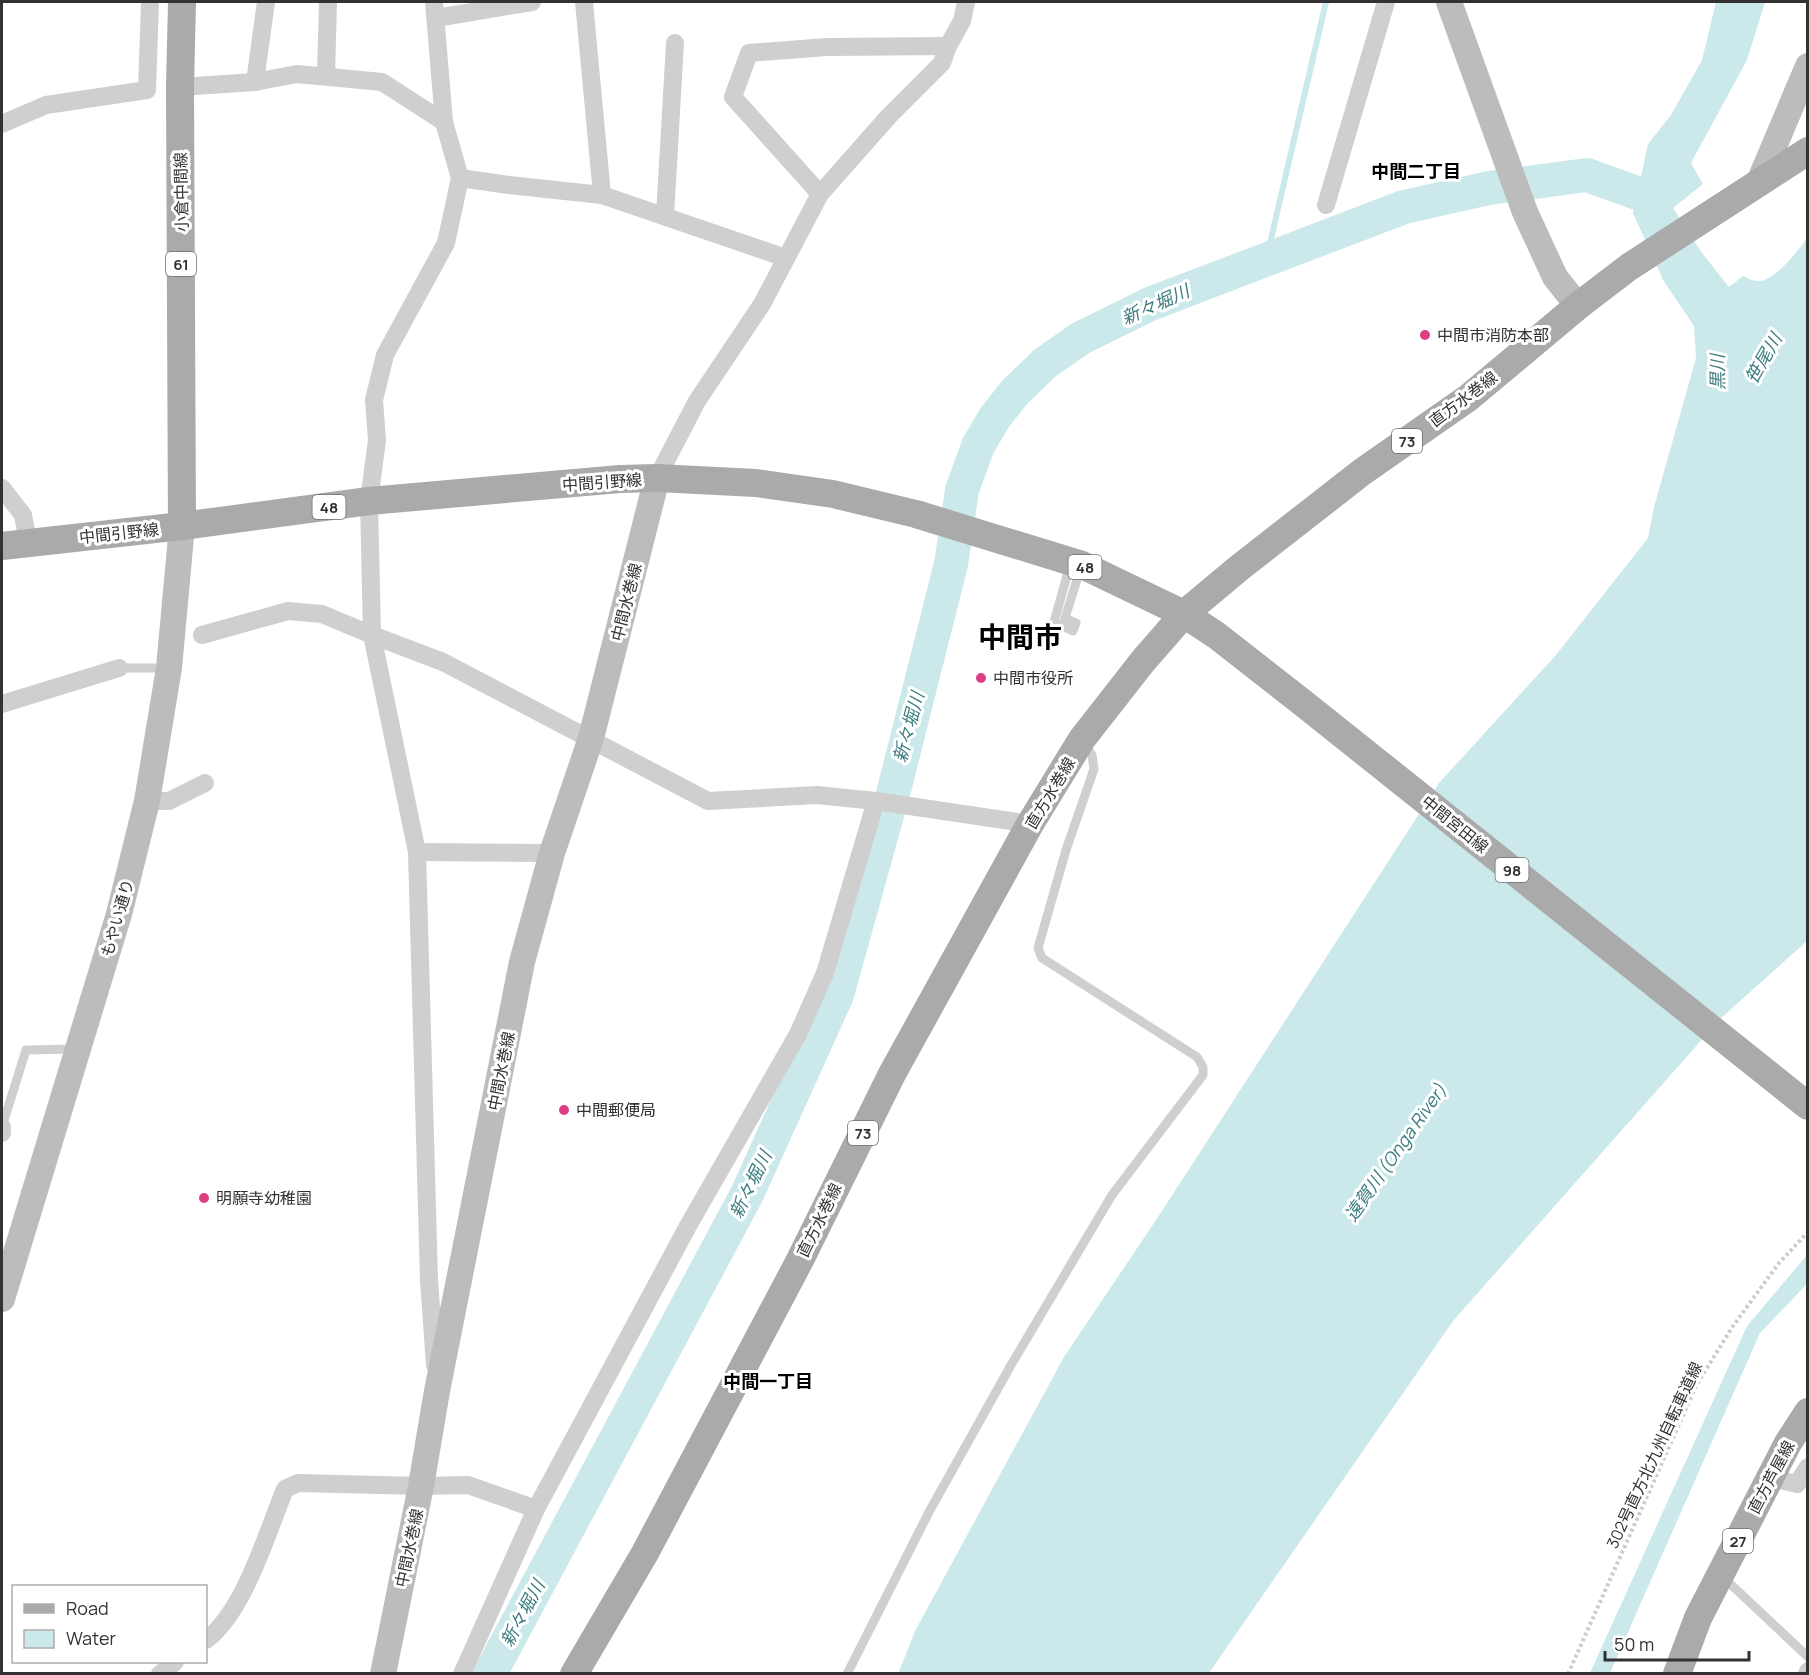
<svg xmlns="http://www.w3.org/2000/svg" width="1809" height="1675" viewBox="0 0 1809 1675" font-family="Manrope,'Noto Sans JP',sans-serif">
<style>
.water{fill:#cbe9ea}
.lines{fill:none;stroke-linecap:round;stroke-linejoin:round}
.stream{stroke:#cbe9ea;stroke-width:6}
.river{stroke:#cbe9ea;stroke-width:34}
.path{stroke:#ccc;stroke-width:4;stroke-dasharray:3 3;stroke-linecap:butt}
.lane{stroke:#cfcfcf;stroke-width:9}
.street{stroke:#cfcfcf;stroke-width:18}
.secondary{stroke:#bcbcbc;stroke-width:26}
.primary{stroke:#aaa;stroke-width:28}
.poi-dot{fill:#de3e84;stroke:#fff;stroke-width:2}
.labels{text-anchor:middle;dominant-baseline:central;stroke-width:6;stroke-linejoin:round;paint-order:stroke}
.shield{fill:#fff;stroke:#707070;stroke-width:1.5}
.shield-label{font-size:15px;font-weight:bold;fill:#323232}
.street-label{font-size:16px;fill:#323232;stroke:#fff}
.poi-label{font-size:16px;fill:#323232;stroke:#fff;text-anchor:start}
.neighbourhood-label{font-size:18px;font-weight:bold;fill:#000;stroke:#fff}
.water-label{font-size:18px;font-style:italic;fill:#3b7c7f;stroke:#fff}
.town-label{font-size:28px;font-weight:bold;fill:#000;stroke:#fff}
</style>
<rect width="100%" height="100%" fill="#fff"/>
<g class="water">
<path d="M1716 2H1765L1747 60 1691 163 1703 184 1673 208 1702 253 1729 287 1743 276C1747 278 1753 281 1757 281 1773 283 1799 250 1807 238V941L1721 1018 1453 1321 1209 1673 898 1674 915 1631 1064 1357 1158 1217 1439 783 1556 655 1648 538 1654 507 1696 358 1694 326 1663 280 1633 213 1648 144 1671 115 1702 60Z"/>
<polygon points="1807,1255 1807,1284 1760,1333 1610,1673 1590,1673 1747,1326"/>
</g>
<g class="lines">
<polyline class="stream" points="1271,256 1270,243 1326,2"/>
<polyline class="river" points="490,1674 747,1194 837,995 894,790 951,564 962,490 978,446 995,417 1015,392 1045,363 1081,338 1150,304 1404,207 1489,188 1587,175 1648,197"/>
<polyline class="path" points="1568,1674 1697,1384 1733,1326 1779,1263 1808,1232"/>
<g class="lane">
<polyline points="1070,565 1054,622 1073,631 1076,623 1065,618 1081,567"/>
<polyline points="119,668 167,668"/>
<polyline points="2,1127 26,1050 75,1049"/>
<polyline points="1724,1578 1808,1657"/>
<polyline points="847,1674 929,1512 1011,1365 1112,1195 1203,1075 1203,1067 1197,1057 1042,958 1038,948 1066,850 1094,769 1092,755 1084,743"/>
</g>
<g class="street">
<polyline points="434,2 444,122 460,178 446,243 385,355 374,400 377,440 369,501 372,635 417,852 429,1280 435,1365"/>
<polyline points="584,2 602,195"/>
<polyline points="436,18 532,2"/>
<polyline points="326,75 328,2"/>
<polyline points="255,82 266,2"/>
<polyline points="180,87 255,82 297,74 382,82 444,122"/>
<polyline points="2,124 46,105 147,90 150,2"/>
<polyline points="460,178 509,185 602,195 786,258"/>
<polyline points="820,194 733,97 749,53 827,47 948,46"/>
<polyline points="1326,205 1386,2"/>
<polyline points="665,216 675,43"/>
<polyline points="657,478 697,401 762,304 820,194 889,116 942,63 948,46 962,21 966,2"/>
<polyline points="2,488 23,515 28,542"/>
<polyline points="202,635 288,611 322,614 372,635 443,662 708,801 817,795 876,801 1030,824"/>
<polyline points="2,704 119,668"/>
<polyline points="147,801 169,801 205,783"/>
<polyline points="417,852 552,853"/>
<polyline points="2,1127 2,1133"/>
<polyline points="1771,1478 1797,1484 1808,1467"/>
<path d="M206 1640C244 1612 267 1533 285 1489L298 1483 421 1486 468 1485 536 1509"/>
<polyline points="160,1674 175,1662"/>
<polyline points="462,1674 536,1509 688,1226 798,1034 825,973 876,801"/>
<polyline points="1807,1674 1808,1671"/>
</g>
<g class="secondary">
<polyline points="1449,2 1525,212 1555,277 1578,306"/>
<polyline points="1759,182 1808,66"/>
<polyline points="2,1299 119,914 147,801 169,668 182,526"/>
<polyline points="383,1674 421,1486 437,1391 522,962 552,853 591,738 657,478"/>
</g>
<g class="primary">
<polyline points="182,2 180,87 182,526"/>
<polyline points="2,546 182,526 369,501 620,479 657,478 756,483 833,494 916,514 1082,565 1184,614 1216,635 1303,703 1808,1106"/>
<polyline points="574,1674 645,1553 800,1260 892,1074 1030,824 1082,739 1143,661 1184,614 1239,568 1362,472 1468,398 1578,306 1629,267 1808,151"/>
<polyline points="1677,1674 1698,1618 1788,1443 1808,1412"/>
</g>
</g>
<g class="poi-dot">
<circle cx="1425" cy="335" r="6"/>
<circle cx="981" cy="678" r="6"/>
<circle cx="564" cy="1110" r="6"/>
<circle cx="204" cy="1198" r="6"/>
</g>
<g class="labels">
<g class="shield">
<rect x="166" y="252" width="30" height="24" rx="4.5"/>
<rect x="1392" y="429" width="30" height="24" rx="4.5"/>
<rect x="312.5" y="495" width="33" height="24" rx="4.5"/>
<rect x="1068.5" y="555" width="33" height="24" rx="4.5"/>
<rect x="1495.5" y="858" width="33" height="24" rx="4.5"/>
<rect x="848" y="1121" width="30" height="24" rx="4.5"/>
<rect x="1723" y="1529" width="30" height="24" rx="4.5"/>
</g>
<g class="shield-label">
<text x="181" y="264">61</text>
<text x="1407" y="441">73</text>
<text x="329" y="507">48</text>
<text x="1085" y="567">48</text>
<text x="1512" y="870">98</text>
<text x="863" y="1133">73</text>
<text x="1738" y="1541">27</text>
</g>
<g class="street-label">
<text transform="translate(181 192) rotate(-91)">小倉中間線</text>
<text transform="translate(1463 399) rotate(-37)">直方水巻線</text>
<text transform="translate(602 482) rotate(-4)">中間引野線</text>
<text transform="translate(119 533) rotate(-6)">中間引野線</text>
<text transform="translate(626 602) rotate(-76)">中間水巻線</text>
<text transform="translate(1050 793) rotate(-59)">直方水巻線</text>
<text transform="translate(1455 824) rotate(39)">中間宮田線</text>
<text transform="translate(117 918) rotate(-74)">もやい通り</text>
<text transform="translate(501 1071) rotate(-79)">中間水巻線</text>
<text transform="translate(819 1220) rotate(-64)">直方水巻線</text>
<text transform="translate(1654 1455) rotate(-65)">302号直方北九州自転車道線</text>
<text transform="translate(1771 1477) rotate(-62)">直方芦屋線</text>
<text transform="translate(409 1548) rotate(-78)">中間水巻線</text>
</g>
<g class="poi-label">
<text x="1437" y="335">中間市消防本部</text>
<text x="993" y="678">中間市役所</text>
<text x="576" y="1110">中間郵便局</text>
<text x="216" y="1198">明願寺幼稚園</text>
</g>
<g class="neighbourhood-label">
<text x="1416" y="171">中間二丁目</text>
<text x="768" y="1381">中間一丁目</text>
</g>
<g class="water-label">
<text transform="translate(1155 304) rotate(-24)">新々堀川</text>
<text transform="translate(1763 358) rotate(-60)">笹尾川</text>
<text transform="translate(1717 372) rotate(-91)">黒川</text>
<text transform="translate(908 727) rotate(-75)">新々堀川</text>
<text transform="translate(1395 1152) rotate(-55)">遠賀川 (Onga River)</text>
<text transform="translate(750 1184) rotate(-64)">新々堀川</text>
<text transform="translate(522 1613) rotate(-62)">新々堀川</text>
</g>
<g class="town-label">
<text x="1020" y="636">中間市</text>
</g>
</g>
<rect width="1809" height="1675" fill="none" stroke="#323232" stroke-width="6"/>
<rect x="12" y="1585" width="195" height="78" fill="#ffffff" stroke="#adadad" stroke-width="1.5"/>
<rect x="24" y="1604" width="30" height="9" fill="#aaaaaa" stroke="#adadad" stroke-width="1.5"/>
<text x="66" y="1615" font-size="18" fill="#323232">Road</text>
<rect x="24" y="1630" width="30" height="18" fill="#cbe9ea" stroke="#adadad" stroke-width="1.5"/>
<text x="66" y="1645" font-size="18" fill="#323232">Water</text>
<path d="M1605 1651v9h144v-9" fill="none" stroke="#323232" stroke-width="3"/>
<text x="1614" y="1651" font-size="18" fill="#323232" stroke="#ffffff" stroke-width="4.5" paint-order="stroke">50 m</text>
</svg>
